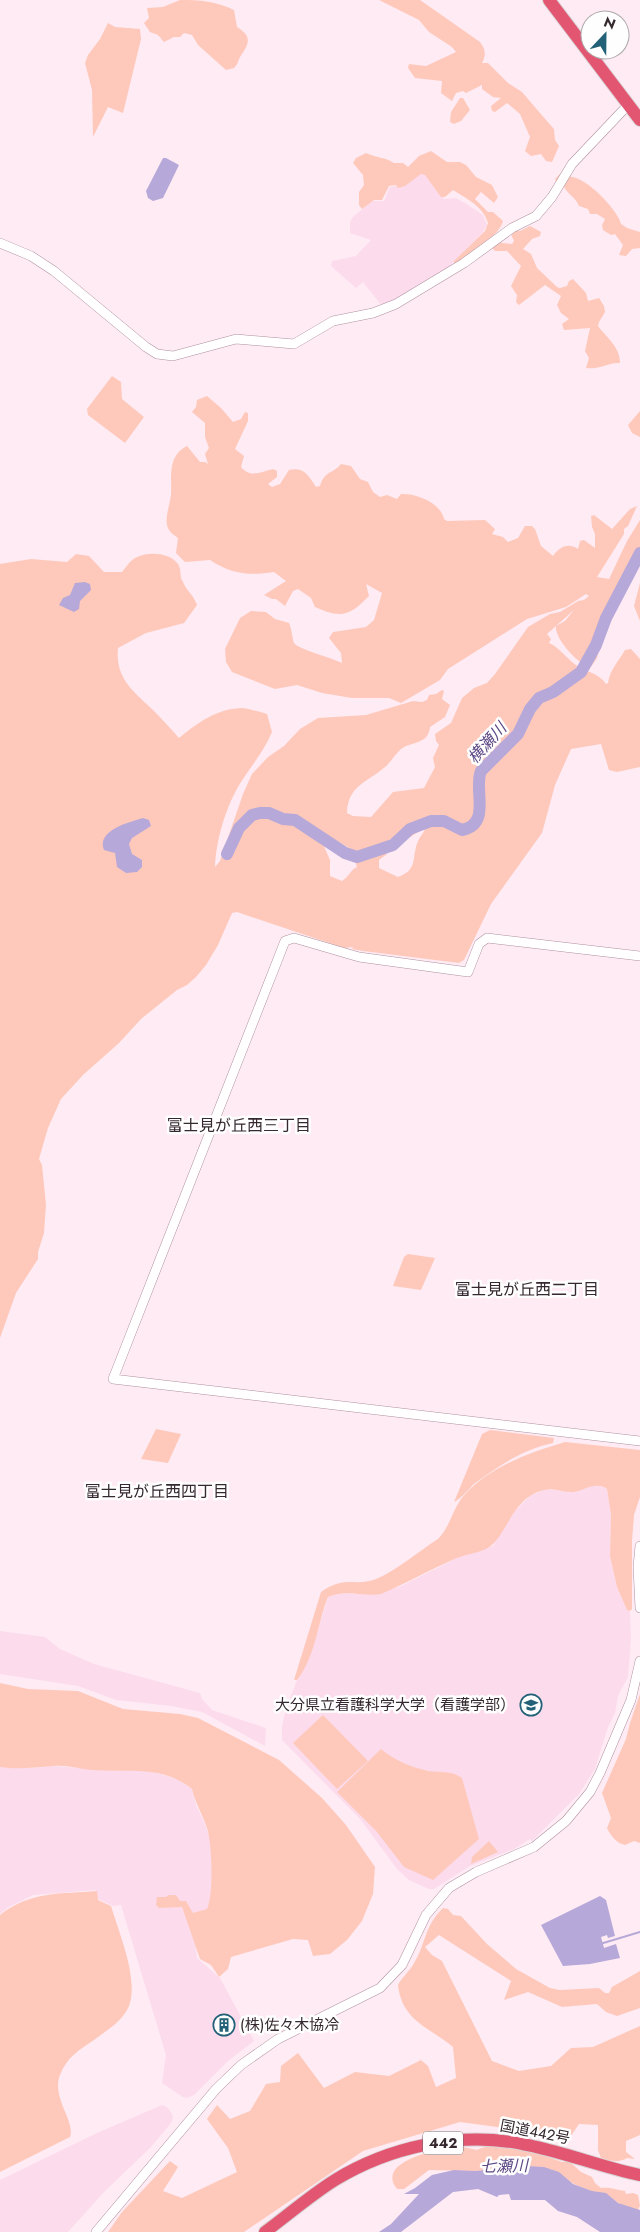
<svg xmlns="http://www.w3.org/2000/svg" width="640" height="2232" viewBox="0 0 640 2232" font-family="Jost,'Noto Sans JP',sans-serif">
<style>
.built{fill:#fcdcec}
.green{fill:#fec9bb;fill-rule:evenodd}
.water{fill:#b6a8d8}
.lines{fill:none;stroke-linecap:round;stroke-linejoin:round}
.stream{stroke:#b6a8d8;stroke-width:2}
.river{stroke:#b6a8d8;stroke-width:12}
.minor-casing{stroke:#af91a0;stroke-width:10}
.highway-casing{stroke:#d7d4d5;stroke-width:14}
.minor{stroke:#fff;stroke-width:9}
.highway{stroke:#e35672;stroke-width:12}
.labels{text-anchor:middle;dominant-baseline:central;stroke-width:5;stroke-linejoin:round;paint-order:stroke}
.shield{fill:#fefefe;stroke:#71696d;stroke-width:1}
.shield-label{font-size:14px;font-weight:bold;fill:#35292f}
.poi-label{font-size:15px;fill:#35292f;stroke:#fefefe;text-anchor:end}
.street-label{font-size:15px;fill:#35292f;stroke:#fefefe}
.water-label{font-size:16px;font-style:italic;fill:#5d4885;stroke:#fefefe}
.neighbourhood-label{font-size:16px;fill:#35292f;stroke:#fefefe}
</style>
<rect width="100%" height="100%" fill="#ffebf4"/>
<g class="built">
<polygon points="420,169 444,199 455,198 465,203 483,215 487,225 483,232 449,267 392,303 382,306 363,282 356,288 331,266 332,261 356,256 371,240 350,233 350,222 353,217 372,201 384,201 390,187 396,186"/>
<polygon points="590,1486 600,1486 607,1489 611,1515 610,1556 617,1587 627,1610 630,1611 631,1640 628,1677 618,1696 615,1713 608,1727 595,1769 579,1794 532,1841 530,1839 514,1849 470,1866 434,1889 429,1889 409,1880 397,1869 361,1820 282,1740 282,1726 286,1709 297,1680 309,1658 328,1597 337,1593 354,1594 399,1587 457,1558 493,1546 514,1512 530,1496 545,1489 573,1492"/>
<polygon points="0,1631 45,1637 60,1649 94,1664 200,1693 202,1699 212,1710 266,1728 265,1746 202,1712 171,1706 116,1700 78,1686 0,1674"/>
<polygon points="53,1766 120,1771 145,1769 179,1780 192,1789 196,1805 205,1824 211,1843 213,1858 212,1910 193,1914 197,1958 220,1978 254,2041 228,2061 194,2095 187,2098 183,2097 162,2083 166,2055 121,1905 113,1906 98,1899 96,1890 33,1895 7,1908 0,1914 0,1767 34,1768"/>
<polygon points="162,2105 167,2107 171,2112 173,2117 171,2123 150,2148 104,2192 68,2232 0,2232 0,2180 97,2133"/>
</g>
<g class="green">
<path d="M180 0C200 0 216 1 234 10L237 27C253 37 249 44 240 57 238 61 238 64 234 68L226 70 198 45 192 35 184 33 180 37H174L164 42 158 35 150 32 144 23 149 18 147 8 163 7Z"/>
<path d="M379 0H420L480 42C486 50 486 55 482 63H488L508 83 522 92 546 120 554 129 555 140 559 146 552 162 546 161 541 154 531 156 525 151 530 137 520 114 507 103 495 112 492 111 491 106 501 98 493 97 482 89V85L466 93 463 91 456 93 452 101 441 93 442 81 415 78 408 68 409 64 426 66 456 52 452 47 429 32 419 20Z"/>
<polygon points="108,23 115,27 140,29 141,39 123,113 108,107 93,137 92,90 85,63 88,55 100,39"/>
<polygon points="460,98 463,98 470,110 461,121 454,124 450,122 451,112"/>
<path d="M431 151 447 162H460L466 165 476 177 492 185 498 197 494 203 481 192 475 199 488 212H493L503 221C500 235 467 259 454 264V261L485 231 488 223C483 206 467 199 453 190L445 197H441L425 175 421 174 405 186 398 188 396 185 389 186 382 200H374L362 209 359 205V192L364 185 363 175 353 163 356 158 366 153C376 158 385 157 394 163H403L408 167 419 156Z"/>
<path d="M563 171 569 172 571 177C586 177 618 210 621 224L627 228 640 232V248L632 249 626 256 619 255 623 245 615 234 611 235 603 230 602 225 605 219 597 214H590L588 209 579 206C575 196 565 193 563 184H557L555 179Z"/>
<path d="M530 226 541 232 540 236 532 239 523 249 531 254 537 268 557 287 560 288 567 286 569 281 573 279 586 293 588 301 599 298 604 306 605 312 599 322 598 326C608 339 620 347 620 363 609 362 599 370 586 368L589 358 585 351 590 328 564 330 562 324 569 319 561 313 557 305 561 296 545 285 519 305 516 302 517 295 511 286 521 266 507 251H495L491 247 498 240 502 243 512 244 514 241 509 230 520 231Z"/>
<polygon points="112,376 121,382 122,399 144,417 125,443 88,415 87,409"/>
<path d="M207 396 221 408 233 422 241 419 245 412 248 413V421L235 449 244 456 241 467C251 479 262 471 273 469L277 471V477L268 484 272 487 280 484 289 470C304 467 308 475 316 487L320 486C325 470 333 474 341 464L351 466 360 479 368 482 373 492 380 497 387 495 397 499 401 494C416 493 441 503 444 519L447 521 485 520 495 529 492 534 503 537 508 542 518 538 525 526H532L535 529 541 546 553 556C559 547 568 542 578 549L580 541 584 540 595 548V534L592 527 591 516 594 515 612 529 630 509 637 506 628 526 624 529V534L597 577 609 579 627 541 640 520V549L630 570 623 595 599 648 597 658 591 667C579 666 554 638 556 626L565 621 574 610 547 634 551 639 549 643C559 647 567 659 576 665 586 672 599 673 606 684L608 683C610 669 619 661 625 650L631 649 640 659V767L617 772 609 770 601 744 571 749 555 785 542 833 491 904 464 960 459 963 363 951 352 949 353 947 344 948 237 912 232 913 218 945 206 965 196 977 187 985 177 990 141 1019 119 1043 83 1075 61 1099 48 1128 39 1159 42 1165 46 1205 44 1233 38 1252V1259L16 1293 0 1338V564L31 559 67 562 76 554 89 556 104 572H122C126 567 130 561 135 558 147 551 170 552 178 564 182 570 179 576 183 582 187 592 192 592 197 605L184 623 146 633 118 648C115 680 135 692 155 712 163 720 171 729 179 738 197 723 218 708 243 708 251 709 259 712 267 714L272 732C264 751 252 765 241 782 226 806 216 840 215 867L220 861 243 794 252 774 268 757 284 746 300 729 318 718 366 715 413 701 422 702 427 700 429 695 436 694 442 690 444 691 442 699 450 705 445 717 430 727C428 745 412 741 401 749 395 754 391 762 385 767 367 783 348 785 347 813L353 816 371 817 393 792 424 788 435 767 433 758 439 745 436 741 435 734 451 723 462 698 474 688 487 683 495 674 528 627 550 614 560 612 578 601 584 600 589 596 586 594 566 607 527 619 448 669 440 680 401 703 389 698H352L322 693 297 685 275 689 232 672 226 662 225 649 240 618 251 611 266 612 275 619 289 623C292 629 292 638 294 643 298 649 332 658 342 663L341 653 329 638 333 632 366 627 374 620 382 593 366 584 369 596C349 617 340 618 315 607L311 598 298 589 293 591 285 606 276 599H272L264 595 286 581 274 572C249 576 231 574 210 560L185 562 176 553 178 538C175 536 171 533 169 530 163 521 170 505 171 495 172 477 167 456 187 446L200 462H205L208 464 205 454 209 448 205 437V423L192 412 196 407 197 400ZM426 827C424 833 420 836 418 841 411 858 419 869 398 877L379 868V860L387 854 390 840C379 848 374 860 359 854L354 857 357 867C350 870 349 877 342 881L330 876V860L323 844 332 838 356 852 375 848 399 835 398 843 402 842Z"/>
<polygon points="640,411 640,437 632,433 628,425"/>
<polygon points="640,583 640,621 634,606"/>
<polygon points="408,1254 435,1258 421,1290 393,1286 404,1257"/>
<polygon points="156,1429 181,1434 168,1463 141,1459"/>
<path d="M490 1430 554 1438 553 1443C524 1449 498 1466 474 1484 468 1490 461 1499 454 1502L482 1434Z"/>
<path d="M565 1442 640 1450V1497L634 1515 632 1541V1609L630 1611 627 1610 617 1587 610 1556 611 1515 607 1489C596 1481 585 1490 574 1492 564 1493 554 1487 544 1490 510 1498 507 1539 486 1549 478 1553 467 1554 457 1558 431 1569 407 1583 381 1594 363 1597 345 1589 328 1597 317 1624 316 1656 297 1680H294L321 1592C346 1575 354 1587 376 1579 396 1571 419 1551 438 1539 449 1528 452 1512 461 1499 486 1468 528 1453 565 1442Z"/>
<path d="M0 1683 28 1689 78 1691 123 1709 180 1714 198 1718 279 1760 322 1798 346 1825 375 1867 373 1894 362 1921 347 1940 330 1954 313 1956 308 1940 293 1939 231 1957 228 1969 219 1977 211 1965 200 1959 182 1907 159 1908 156 1905 157 1897H166L169 1895H176L180 1901H186L193 1913 207 1909C214 1894 212 1844 207 1828 203 1815 195 1803 192 1789 161 1764 128 1773 92 1770 79 1769 67 1765 54 1766 36 1767 18 1770 0 1767Z"/>
<path d="M640 1694V1843L634 1841 625 1845C616 1843 611 1836 607 1828L611 1818 602 1793 626 1739 630 1723Z"/>
<polygon points="323,1715 368,1761 337,1789 293,1743"/>
<path d="M381 1749C394 1760 411 1767 428 1771 441 1773 451 1770 462 1778L479 1839 433 1880 404 1867 377 1832 337 1792Z"/>
<polygon points="489,1841 498,1852 471,1864 472,1857"/>
<path d="M97 1891 98 1900 111 1906C119 1933 139 1979 129 2006 123 2021 106 2031 94 2040 80 2049 66 2058 60 2075 51 2097 76 2122 70 2137L0 2172V1915C30 1891 61 1894 97 1891Z"/>
<path d="M443 1908 448 1909 453 1915 461 1916 487 1944 516 1969 550 1988 560 1990 599 1988 605 1993H609L612 1987 640 1971V2008L617 2016 606 2012 597 2004 562 2007 528 1992 504 2000 511 1981 439 1935 425 1947 432 1955 442 1961 492 2061 519 2071 551 2066 571 2048 593 2047 640 2026V2135L626 2141V2152L635 2159 627 2158C619 2163 610 2161 601 2158L598 2150V2125L579 2124 568 2140 527 2131 460 2122 363 2151 244 2232H108L122 2212 170 2161 178 2167 163 2191 182 2198 237 2172 228 2148 207 2119 217 2105 230 2119 250 2111 266 2084 280 2082 281 2066 298 2053 324 2088 355 2072 389 2076 421 2060 428 2066 436 2087 456 2078 453 2047C429 2027 402 2021 398 1985 402 1977 410 1971 414 1963 426 1944 424 1926 443 1908Z"/>
<path d="M458 2146 477 2150C493 2141 529 2151 547 2154L548 2157 562 2162H570L581 2172 592 2177 595 2183 601 2188C613 2187 614 2190 625 2191L626 2194 633 2193 638 2195 640 2206 637 2211 618 2203 608 2195 593 2192 574 2184 551 2169H534L526 2166 507 2168 497 2167 495 2169 475 2171 429 2170 404 2189H397C374 2160 442 2149 458 2146Z"/>
</g>
<g class="water">
<polygon points="163,158 166,158 179,165 163,198 153,201 148,198 146,191"/>
<polygon points="85,582 90,584 91,590 80,601 79,609 74,612 59,605 63,598 70,595 75,583"/>
<path d="M143 818 149 820 151 826 132 838 129 844 132 854 142 860V867L137 872 126 873 117 867 115 853 104 850C96 830 130 822 143 818Z"/>
<polygon points="600,1896 606,1900 615,1936 608,1938 607,1935 601,1937 604,1948 616,1944 620,1958 590,1964 563,1966 541,1925"/>
<polygon points="526,2166 544,2167 559,2172 573,2184 592,2191 606,2193 618,2203 640,2210 640,2232 600,2232 577,2217 558,2211 545,2200 511,2200 509,2194 499,2195 497,2197 478,2189 453,2192 401,2232 379,2232 391,2224 419,2194 404,2194 415,2188 432,2175 454,2170 475,2171"/>
</g>
<g class="lines">
<polyline class="stream" points="600,1944 640,1932"/>
<path class="river" d="M227 854 239 828 252 815 260 813H269L283 819 295 820 345 853 357 857 393 845 410 829 431 821H444L462 830C492 824 473 789 481 771L518 734 530 709 539 698 553 692 581 672 596 645 606 618 640 553"/>
<g class="minor-casing">
<g id="minor">
<polyline points="0,243 31,256 54,271 146,347 157,354 173,356 236,339 294,344 333,321 373,313 396,304 464,263 512,228 536,216 552,197 572,164 628,105"/>
<polyline points="640,956 487,938 479,944 468,972 359,957 294,938 285,941 113,1379 640,1441"/>
<polyline points="640,1546 638,1567 640,1608"/>
<polyline points="96,2232 216,2089 241,2065 278,2039 380,1988 402,1965 426,1915 449,1888 476,1872 534,1847 566,1821 590,1792 600,1773 631,1700 640,1661"/>
</g>
</g>
<g class="highway-casing">
<g id="highway">
<polyline points="549,0 640,120"/>
<path d="M265 2232C288 2215 311 2195 335 2180 389 2147 460 2131 522 2144 562 2151 600 2167 640 2175"/>
</g>
</g>
<use href="#minor" class="minor"/>
<use href="#highway" class="highway"/>
</g>
<defs>
<g id="university-ring" transform="scale(1.125)"><circle r="9.5" fill="#fefefe" stroke="#226177" stroke-width="1.5"/><path d="M0-5L7-2L0 1L-7-2ZM-4 1L0 2.5L4 1V4Q0 6-4 4Z" fill="#226177"/></g>
<g id="building-ring" transform="scale(1.125)"><circle r="9.5" fill="#fefefe" stroke="#226177" stroke-width="1.5"/><path d="M-4-6H4V6H1V3H-1V6H-4ZM-2.5-4.3h1.7v1.8h-1.7ZM.8-4.3h1.7v1.8H.8ZM-2.5-1h1.7V.8h-1.7ZM.8-1h1.7V.8H.8Z" fill="#226177"/></g>
</defs>
<g fill-rule="evenodd">
<use href="#university-ring" x="531" y="1705"/>
<use href="#building-ring" x="224" y="2025"/>
</g>
<g class="labels">
<rect class="shield" x="423" y="2131.5" width="40" height="23" rx="4"/>
<g class="shield-label">
<text x="443" y="2143">442</text>
</g>
<g class="poi-label">
<text x="515" y="1705">大分県立看護科学大学（看護学部）</text>
<text x="240" y="2025" text-anchor="start">(株)佐々木協冷</text>
</g>
<g class="street-label">
<text transform="translate(535 2132) rotate(11)">国道442号</text>
</g>
<g class="water-label">
<text transform="translate(487 743) rotate(-48)">横瀬川</text>
<text transform="translate(504 2166) rotate(-1)">七瀬川</text>
</g>
<g class="neighbourhood-label">
<text x="239" y="1125">富士見が丘西三丁目</text>
<text x="527" y="1289">富士見が丘西二丁目</text>
<text x="157" y="1491">富士見が丘西四丁目</text>
</g>
</g>
<g transform="translate(605 35) rotate(22)"><circle r="24" fill="#fefefe" stroke="#aea9ab"/>
<path d="M0-4L9 19L0 12L-9 19Z" fill="#226177"/>
<text y="-8" font-size="14" font-weight="bold" text-anchor="middle" fill="#35292f">N</text>
</g>
</svg>
